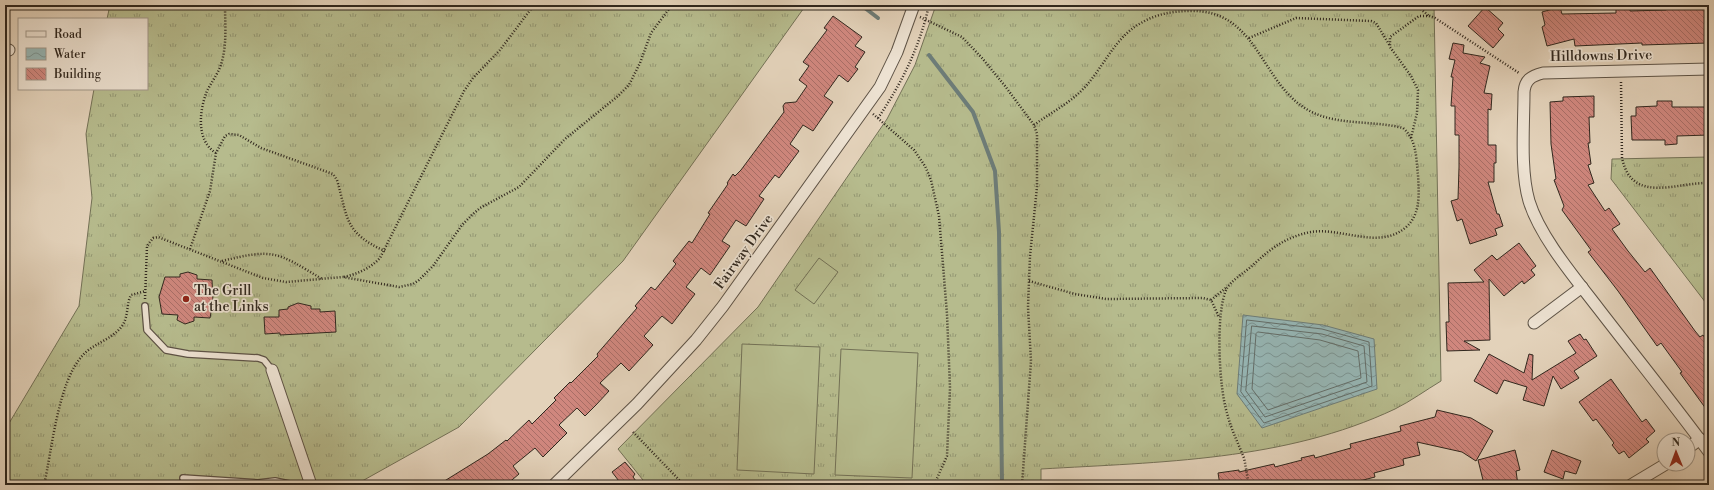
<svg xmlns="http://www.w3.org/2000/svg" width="1714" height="490" viewBox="0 0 1714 490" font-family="'Libre Bodoni',serif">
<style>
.grass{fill:url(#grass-tufts);stroke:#737156}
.pitch{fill:#b6bb8d;stroke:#737156}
.water{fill:url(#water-waves);stroke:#6d7d79}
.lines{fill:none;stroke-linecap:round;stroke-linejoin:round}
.shore{stroke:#636e6a;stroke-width:1}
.stream{stroke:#6d7d79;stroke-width:4}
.building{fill:url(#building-back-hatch);stroke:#30271e}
.lane-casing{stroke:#5d5245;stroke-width:8}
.street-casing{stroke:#5d5245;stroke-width:13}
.path{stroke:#30271e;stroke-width:2.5;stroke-dasharray:1 2;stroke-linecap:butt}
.lane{stroke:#ede2d2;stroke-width:5.5}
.street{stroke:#ede2d2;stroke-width:11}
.poi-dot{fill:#8f2418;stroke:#ede2d2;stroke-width:1.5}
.labels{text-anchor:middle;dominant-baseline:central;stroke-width:3.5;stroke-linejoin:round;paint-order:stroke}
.street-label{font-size:14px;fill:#30271e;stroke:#ede2d2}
.poi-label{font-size:14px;fill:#30271e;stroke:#ede2d2;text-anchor:start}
</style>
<defs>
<pattern id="grass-tufts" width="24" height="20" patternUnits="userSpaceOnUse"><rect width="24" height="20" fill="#b6bb8d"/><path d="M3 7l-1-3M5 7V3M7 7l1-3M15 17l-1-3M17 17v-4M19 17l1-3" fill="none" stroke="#949873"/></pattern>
<pattern id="water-waves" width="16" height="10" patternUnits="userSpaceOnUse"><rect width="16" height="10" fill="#96b6b5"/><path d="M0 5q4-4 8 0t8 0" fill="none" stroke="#7b9493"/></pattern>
<pattern id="building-back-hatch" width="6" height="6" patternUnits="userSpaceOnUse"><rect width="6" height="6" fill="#d0877e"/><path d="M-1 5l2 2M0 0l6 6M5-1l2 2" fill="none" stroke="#a96e67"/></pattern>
</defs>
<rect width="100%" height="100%" fill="#e3d2ba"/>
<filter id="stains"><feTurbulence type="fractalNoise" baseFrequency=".005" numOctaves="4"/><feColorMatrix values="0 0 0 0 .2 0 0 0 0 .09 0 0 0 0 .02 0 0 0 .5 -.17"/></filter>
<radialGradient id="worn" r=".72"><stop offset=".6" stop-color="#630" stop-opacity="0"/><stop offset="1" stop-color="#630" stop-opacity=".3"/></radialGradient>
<g class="grass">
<polygon points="110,5 806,5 623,261 459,427 355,485 5,485 5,430 79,306 92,198 86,134 94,89 147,89 147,19 107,19"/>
<path d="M936 5H1434L1441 381C1426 390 1411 401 1395 409 1285 461 1160 462 1041 469V485H647L618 449 758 307 887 119 915 65Z"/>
<polygon points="1709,157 1709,307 1611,179 1612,159"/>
</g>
<g class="pitch">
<polygon points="819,258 838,272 814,304 795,290"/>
<polygon points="742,344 820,347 814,474 737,470"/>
<polygon points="841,349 918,353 912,478 835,475"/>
</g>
<polygon class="water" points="1243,315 1323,325 1374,339 1377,389 1262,428 1237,394"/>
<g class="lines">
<g class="shore">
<polygon points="1247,320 1322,329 1369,342 1372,386 1264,423 1241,392"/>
<polygon points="1252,326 1322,334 1364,346 1367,382 1265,417 1246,391"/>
<polygon points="1258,332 1320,340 1358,351 1361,378 1268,410 1252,389 1256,334"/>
</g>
<g class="stream">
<polyline points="861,5 878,18"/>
<polyline points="929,55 973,112 995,171 999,232 1002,485"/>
</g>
</g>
<g class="building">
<polygon points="1616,5 1630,5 1630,11 1666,10 1666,8 1692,8 1692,5 1709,5 1708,43 1642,45 1642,43 1575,46 1574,39 1547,46 1542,27 1545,25 1542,12 1560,7 1562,14 1616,13"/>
<polygon points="1485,7 1503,23 1498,29 1504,35 1493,48 1468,26"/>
<polygon points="833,16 862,37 855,46 865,52 855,67 858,69 848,82 839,75 824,96 833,102 813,131 803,125 790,144 799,151 779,178 775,175 759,196 764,199 746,226 736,220 722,241 730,246 710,275 701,268 686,287 695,294 672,324 662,316 644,336 653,345 629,371 621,363 600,383 609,391 596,405 585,416 577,408 559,425 567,433 543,457 535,448 513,466 519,474 506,485 438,485 488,454 506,440 507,441 529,420 532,424 556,400 554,398 570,382 571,383 598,356 597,354 637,308 635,306 651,287 655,290 676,264 673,261 689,241 692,243 710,214 708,213 728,184 727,183 733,174 735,176 741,170 784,112 783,106 785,103 796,102 807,86 799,80 809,66 803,62 827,30 824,28"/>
<polygon points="1453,43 1464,45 1463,53 1485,57 1480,63 1490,66 1484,93 1492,94 1491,110 1488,109 1488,145 1496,145 1496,163 1494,163 1494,182 1488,182 1497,214 1499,214 1503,226 1495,229 1497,235 1470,244 1462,219 1457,221 1451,201 1458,199 1459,167 1459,135 1455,135 1455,106 1451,106 1453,77 1451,77 1455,60 1449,59"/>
<polygon points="1594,96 1594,117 1589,117 1590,143 1588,143 1591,164 1588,165 1594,183 1588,185 1605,211 1609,208 1620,224 1612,229 1628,251 1645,272 1650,268 1695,331 1700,337 1703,335 1709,344 1709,413 1680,373 1682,372 1661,343 1657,346 1618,291 1588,252 1591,250 1562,210 1564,206 1554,180 1556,179 1551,144 1550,102 1563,101 1563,97"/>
<polygon points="1657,101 1672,101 1672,107 1709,107 1709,135 1677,136 1677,144 1665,145 1665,140 1632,140 1631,116 1636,116 1636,107 1657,106"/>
<polygon points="1519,243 1536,266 1531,270 1535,275 1524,284 1522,281 1504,296 1489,279 1490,340 1464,341 1480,350 1447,351 1446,322 1449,322 1448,283 1484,282 1474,270 1492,255 1497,260"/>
<polygon points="188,272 197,275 197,279 212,280 213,301 210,318 194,317 194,321 185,324 177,320 178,315 162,314 159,297 165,277 180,277 180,274"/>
<polygon points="298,303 311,306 311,309 320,309 320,312 335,311 336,332 280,335 280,333 265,334 264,317 279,317 279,310 288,309 288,307"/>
<polygon points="1580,334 1584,340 1586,339 1597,356 1574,371 1579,378 1561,389 1553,376 1544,406 1523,400 1527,387 1504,380 1497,394 1474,381 1489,354 1524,373 1529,354 1533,355 1532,380 1576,353 1568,341"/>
<polygon points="1611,379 1642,422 1646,419 1655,431 1646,439 1649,442 1629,458 1624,451 1619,454 1612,445 1614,443 1596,419 1593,421 1579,402"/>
<polygon points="1437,410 1471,418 1493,431 1476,461 1462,452 1417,442 1420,455 1403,459 1404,465 1374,473 1375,477 1344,485 1220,485 1218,473 1239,470 1239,472 1274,464 1275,467 1302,460 1301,458 1314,455 1315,458 1351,448 1350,444 1401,431 1400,426 1435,417"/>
<polygon points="1515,450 1520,470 1516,471 1518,485 1497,485 1497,481 1484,484 1478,460"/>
<polygon points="1552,450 1581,461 1576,474 1565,471 1563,479 1544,472"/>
<polygon points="625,462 635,474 633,477 639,485 622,485 612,472"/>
</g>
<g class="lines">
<g class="lane-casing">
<g id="lane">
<polyline points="145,306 147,330 166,350 188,354 258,358 264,360 272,370"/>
<polyline points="183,478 258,483 275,481 294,485"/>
</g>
</g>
<g class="street-casing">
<g id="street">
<polyline points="5,50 9,50"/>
<path d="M1709 69 1543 73C1531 76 1525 80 1524 92 1524 125 1520 170 1529 201 1540 237 1575 278 1598 308 1635 356 1673 403 1709 452"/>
<polyline points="1534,323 1582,287"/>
<polyline points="272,370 311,485"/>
<polyline points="1688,448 1700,439"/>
<polyline points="554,485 637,404 696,340 723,306 880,87 897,52 914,5"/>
<polyline points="1631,485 1666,464"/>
</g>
</g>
<g class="path">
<polyline points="1416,5 1429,16"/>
<polyline points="920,17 962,37 982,58 1005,86 1034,125 1037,134 1037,187 1030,256 1028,307 1031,361 1022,485"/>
<polyline points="1249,38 1296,18 1371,21 1376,23 1390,46"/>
<path d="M1621 82 1622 158C1632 205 1677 182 1709 183"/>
<polyline points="873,114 914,150 925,166 931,180 939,216 947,314 950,388 947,456 934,485"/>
<path d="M878 118C902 83 920 46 929 5"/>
<path d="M1034 125C1049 114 1066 105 1079 93 1102 72 1113 38 1141 23 1156 14 1173 11 1190 11 1258 9 1260 83 1308 110 1336 126 1372 120 1403 128 1417 140 1416 158 1418 175 1419 194 1421 215 1405 228 1378 250 1341 227 1311 232 1285 237 1270 249 1252 266 1246 271 1230 282 1227 288 1215 311 1219 388 1227 413 1231 429 1238 443 1244 458 1246 467 1247 476 1249 485"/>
<polyline points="1411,138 1417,113 1418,90 1411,76 1390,47 1390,37 1419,16 1429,16 1435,18 1519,73"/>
<path d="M216 153C196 141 199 111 207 91 212 81 220 71 222 61 227 43 225 23 225 5"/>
<path d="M190 249 210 191 216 153 225 136 229 134 239 135 261 148 333 174 337 180C348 218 344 233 385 251"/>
<path d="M222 261C274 248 277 252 322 279"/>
<path d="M344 277C357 274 371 268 380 258L464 91 473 78 500 50 534 5"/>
<polyline points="1029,281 1075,294 1106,299 1203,298 1211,300 1219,317"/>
<polyline points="145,299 147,246 153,238 158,237 263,278 286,282 343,277 399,287 413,284 419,280 433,266 462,225 472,215 480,208 519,187 565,139 618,96 629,85 640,63 651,33 672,5"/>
<polyline points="1211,300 1227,287"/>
<polyline points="633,432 684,485"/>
<path d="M44 485C52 450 58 381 83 355 94 343 113 339 122 326 129 316 126 304 131 295L146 291"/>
</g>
<use href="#lane" class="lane"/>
<use href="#street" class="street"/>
</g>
<circle class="poi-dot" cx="186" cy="299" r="4"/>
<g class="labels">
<g class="street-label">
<text transform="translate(1601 56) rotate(-1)">Hilldowns Drive</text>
<text transform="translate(744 252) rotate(-54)">Fairway Drive</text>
</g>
<g class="poi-label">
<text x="194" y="291">The Grill<tspan x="194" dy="16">at the Links</tspan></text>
</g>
</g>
<rect width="1714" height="490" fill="none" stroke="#e3d2ba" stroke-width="20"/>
<rect x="6" y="6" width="1702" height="478" fill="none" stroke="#30271e" stroke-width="2"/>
<rect x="10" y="10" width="1694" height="470" fill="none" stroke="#30271e"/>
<rect x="18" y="18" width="130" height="72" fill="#ede2d2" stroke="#a1978a"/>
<rect x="26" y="31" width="20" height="6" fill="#ede2d2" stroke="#a1978a"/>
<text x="54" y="38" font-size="12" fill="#30271e">Road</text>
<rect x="26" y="48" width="20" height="12" fill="url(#water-waves)" stroke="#a1978a"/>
<text x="54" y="58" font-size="12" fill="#30271e">Water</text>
<rect x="26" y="68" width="20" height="12" fill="url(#building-back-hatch)" stroke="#a1978a"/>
<text x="54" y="78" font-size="12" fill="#30271e">Building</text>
<g transform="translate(1676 452) rotate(359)"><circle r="19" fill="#ede2d2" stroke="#a1978a"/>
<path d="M0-3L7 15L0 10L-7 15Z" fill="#8f2418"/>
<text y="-6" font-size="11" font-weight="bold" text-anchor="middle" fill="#30271e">N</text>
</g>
<rect width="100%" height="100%" filter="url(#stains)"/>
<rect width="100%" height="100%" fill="url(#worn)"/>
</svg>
